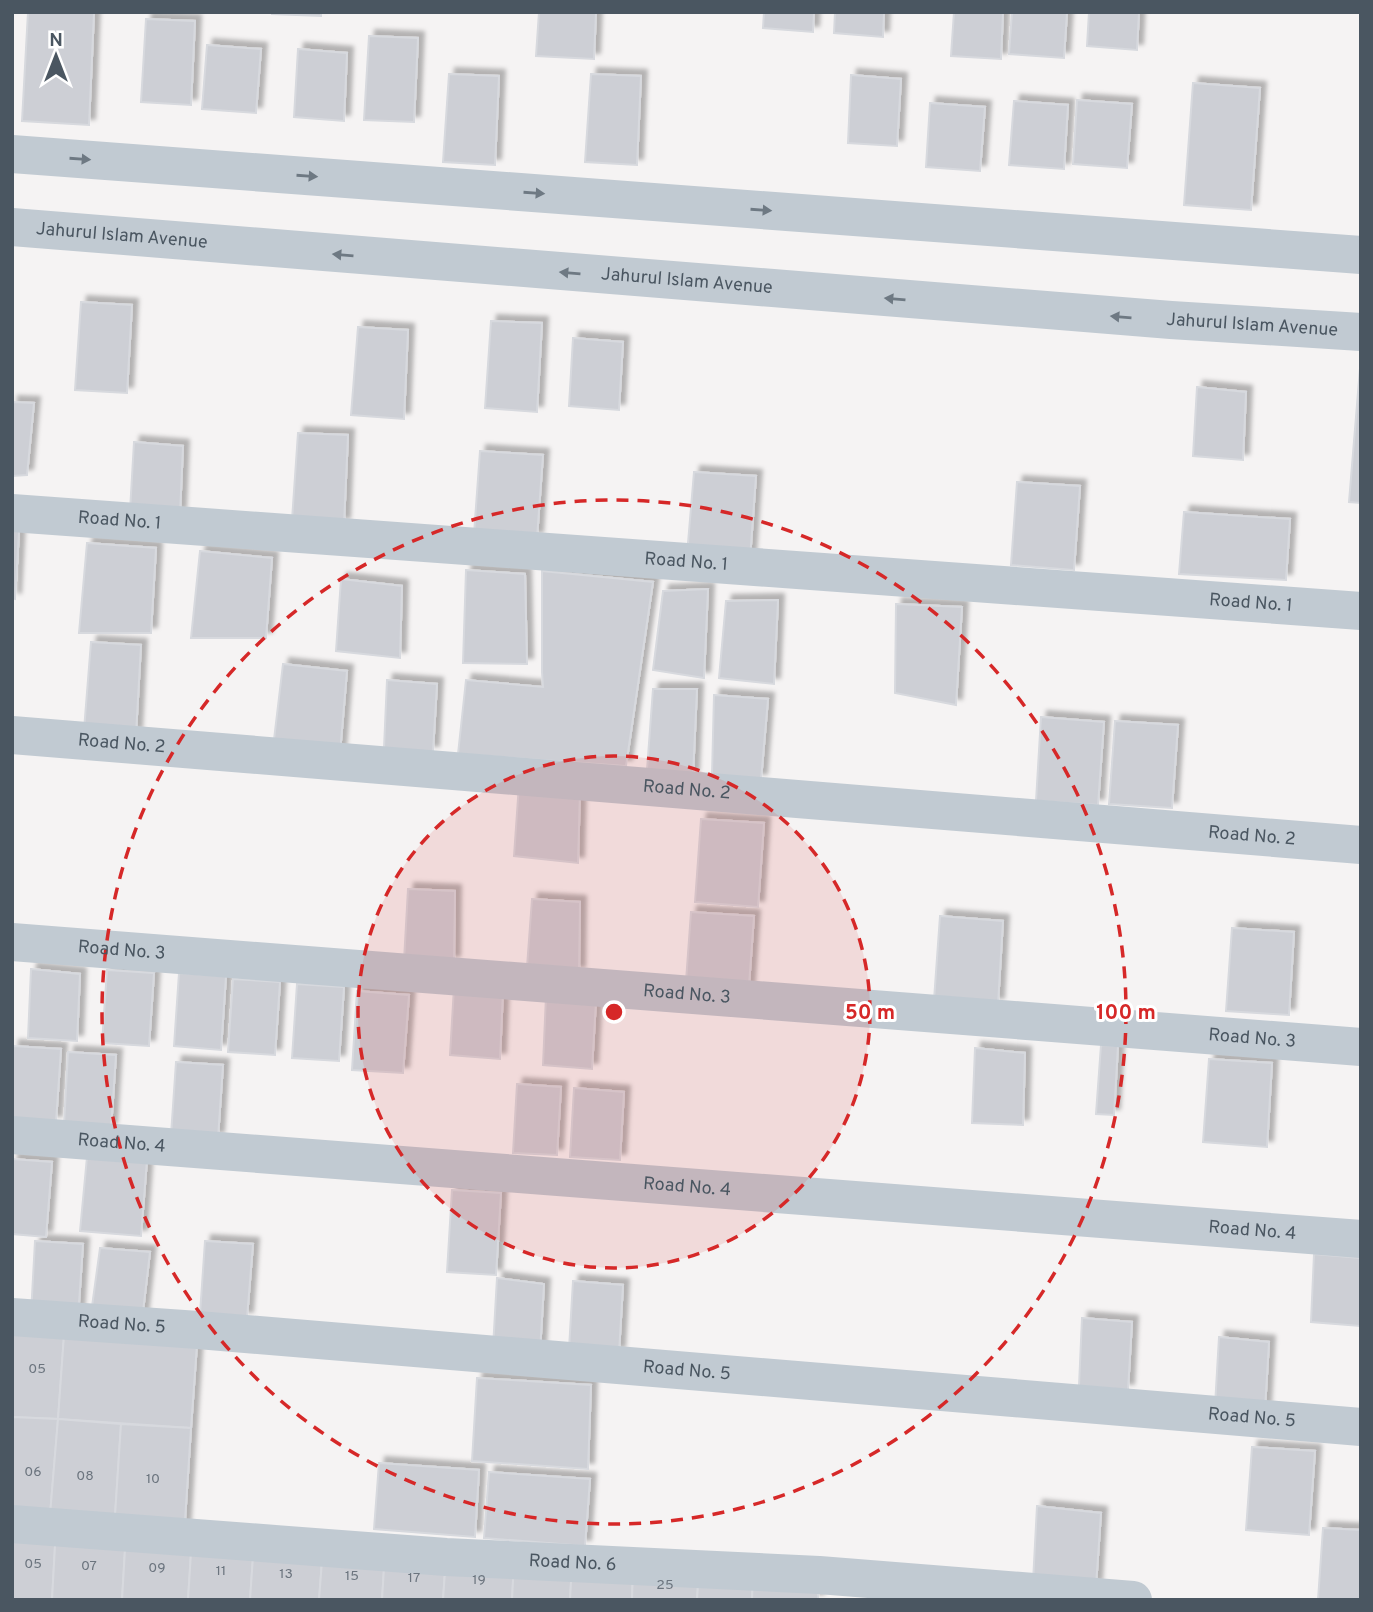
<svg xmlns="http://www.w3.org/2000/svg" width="1373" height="1612" viewBox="0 0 1373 1612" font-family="Overpass,sans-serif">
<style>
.building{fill:#cdcfd5;stroke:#d7d9de;stroke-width:2;filter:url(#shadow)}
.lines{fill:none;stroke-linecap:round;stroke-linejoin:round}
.minor{stroke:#c1cad2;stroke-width:38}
.oneway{fill:#6e7983}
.ring{fill:none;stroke:#d62828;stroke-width:3.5;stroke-dasharray:12 9}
.labels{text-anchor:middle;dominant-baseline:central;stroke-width:6;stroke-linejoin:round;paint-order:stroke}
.number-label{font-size:14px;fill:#6b747e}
.street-label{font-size:18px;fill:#4a5661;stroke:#fff}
.centre{fill:#d62828;stroke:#fff;stroke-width:3.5}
.ring-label{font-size:21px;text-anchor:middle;font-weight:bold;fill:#d62828;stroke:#fff;stroke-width:6;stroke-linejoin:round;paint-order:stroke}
</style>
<defs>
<filter id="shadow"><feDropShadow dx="6" dy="-6" stdDeviation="2" flood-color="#0004"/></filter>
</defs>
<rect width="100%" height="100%" fill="#f5f3f3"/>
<g class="building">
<polygon points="28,12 94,12 89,125 22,121"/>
<polygon points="272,12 321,12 321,16 272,14"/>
<polygon points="539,12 596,12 594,59 536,56"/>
<polygon points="764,12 814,12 813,32 763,28"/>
<polygon points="835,12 884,12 883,37 834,33"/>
<polygon points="954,12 1003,12 1001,59 951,56"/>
<polygon points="1012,12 1067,12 1064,58 1009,54"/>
<polygon points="1089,12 1139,12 1137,50 1087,46"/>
<polygon points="146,19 195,21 191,105 141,102"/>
<polygon points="369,36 418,38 414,122 364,120"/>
<polygon points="207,45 261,49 256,113 202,109"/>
<polygon points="298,49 347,53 344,121 294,117"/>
<polygon points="449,74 499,76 495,165 443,162"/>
<polygon points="591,74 641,76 637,165 585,162"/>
<polygon points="851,75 901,79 897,146 848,143"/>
<polygon points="1193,83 1260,88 1251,210 1184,205"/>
<polygon points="1077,100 1132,104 1127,168 1073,164"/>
<polygon points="1014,101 1068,105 1064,169 1009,165"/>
<polygon points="930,103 985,107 980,171 926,167"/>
<polygon points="81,302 132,305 127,393 75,390"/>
<polygon points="491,321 542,323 537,412 485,408"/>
<polygon points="358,327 408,330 404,419 351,415"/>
<polygon points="573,338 623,342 619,410 569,406"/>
<polygon points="1360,368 1361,368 1361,503 1349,502"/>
<polygon points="1197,387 1246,392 1243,460 1193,456"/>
<polygon points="12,402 34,403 27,475 12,476"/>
<polygon points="298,433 348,435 344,524 292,520"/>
<polygon points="134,442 183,446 180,514 130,511"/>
<polygon points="480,451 543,455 537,538 474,534"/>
<polygon points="694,472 756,476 750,559 687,555"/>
<polygon points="1017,482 1080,486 1074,570 1011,565"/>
<polygon points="1184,512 1290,519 1286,580 1179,574"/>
<polygon points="12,530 19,531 15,599 12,598"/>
<polygon points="87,543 156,548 151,633 79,633"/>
<polygon points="200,551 272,558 266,638 191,638"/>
<polygon points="466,570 525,574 527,664 463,663"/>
<polygon points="542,571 653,582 626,766 458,754 466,680 543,687 542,672"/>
<polygon points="341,579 402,586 400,658 336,651"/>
<polygon points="708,589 704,678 653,670 663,591"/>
<polygon points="778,600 774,684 719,678 726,601"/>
<polygon points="896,604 962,607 956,705 895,693"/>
<polygon points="91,642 141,645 136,734 84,730"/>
<polygon points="283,664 347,671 340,753 273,748"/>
<polygon points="387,680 437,684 433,752 384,748"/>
<polygon points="653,689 697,689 693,776 647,770"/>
<polygon points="714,695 768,699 761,780 712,775"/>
<polygon points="1041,717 1104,722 1098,805 1036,801"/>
<polygon points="1115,721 1178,725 1172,808 1109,804"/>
<polygon points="519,784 580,790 578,863 514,856"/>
<polygon points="701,819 764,823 758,907 695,902"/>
<polygon points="408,889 455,891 454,962 404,961"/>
<polygon points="532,899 580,902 579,973 527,967"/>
<polygon points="691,912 754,916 748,999 685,995"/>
<polygon points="940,916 1003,921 998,1004 934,1000"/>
<polygon points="1232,928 1294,932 1289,1015 1226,1011"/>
<polygon points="31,969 80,974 77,1041 28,1038"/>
<polygon points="107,970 154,973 149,1046 102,1043"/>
<polygon points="179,973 226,976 221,1050 174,1046"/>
<polygon points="233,979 280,982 275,1055 228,1052"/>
<polygon points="297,984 344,987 339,1061 292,1058"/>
<polygon points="454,987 503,991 500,1059 450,1055"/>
<polygon points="357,991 409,995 403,1073 352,1070"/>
<polygon points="546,996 596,1001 592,1069 543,1065"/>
<polygon points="1101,1045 1118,1046 1114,1115 1096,1114"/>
<polygon points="13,1046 61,1049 56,1122 12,1119"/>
<polygon points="975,1048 1025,1053 1023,1125 972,1123"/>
<polygon points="68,1052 116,1055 111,1129 64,1125"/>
<polygon points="1209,1059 1272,1063 1267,1147 1203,1142"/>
<polygon points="176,1062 223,1065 218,1138 171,1135"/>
<polygon points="517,1084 561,1087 557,1155 513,1153"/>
<polygon points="574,1088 624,1092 620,1160 570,1157"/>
<polygon points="87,1157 147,1160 141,1236 80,1231"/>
<polygon points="12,1159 52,1162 46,1237 12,1234"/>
<polygon points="452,1190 501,1193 496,1275 447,1272"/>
<polygon points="35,1241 83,1244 78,1318 31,1314"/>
<polygon points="205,1241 253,1244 247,1318 200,1314"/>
<polygon points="100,1248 150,1252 142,1320 91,1314"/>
<polygon points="1314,1254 1361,1258 1360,1326 1311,1322"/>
<polygon points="497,1278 544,1284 540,1352 493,1348"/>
<polygon points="573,1281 623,1285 619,1353 569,1349"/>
<polygon points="12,1317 65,1321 58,1419 12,1417"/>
<polygon points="1082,1318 1132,1322 1128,1390 1079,1386"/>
<polygon points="65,1321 198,1330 191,1428 58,1419"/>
<polygon points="1219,1337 1269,1342 1265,1409 1215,1406"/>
<polygon points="477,1378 591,1385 588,1469 472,1461"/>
<polygon points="12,1417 58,1419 49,1527 12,1524"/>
<polygon points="58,1419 121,1424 114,1531 49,1527"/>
<polygon points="121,1424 191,1428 184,1536 114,1531"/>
<polygon points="1252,1447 1315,1451 1309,1535 1246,1530"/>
<polygon points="379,1463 479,1470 475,1537 374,1529"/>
<polygon points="489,1472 590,1479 585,1546 484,1538"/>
<polygon points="1037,1506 1101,1513 1096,1586 1033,1582"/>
<polygon points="12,1524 56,1528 52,1600 12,1600"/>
<polygon points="56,1528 126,1532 122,1600 52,1600"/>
<polygon points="1323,1528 1361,1530 1361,1600 1318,1600"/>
<polygon points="126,1532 192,1537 188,1600 122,1600"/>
<polygon points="192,1537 254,1542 250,1600 188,1600"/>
<polygon points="254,1542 323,1548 319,1600 250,1600"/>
<polygon points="323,1548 385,1552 382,1600 319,1600"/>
<polygon points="385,1552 446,1557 443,1600 382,1600"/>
<polygon points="446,1557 514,1561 512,1600 443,1600"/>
<polygon points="514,1561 572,1564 570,1600 512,1600"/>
<polygon points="572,1564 633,1567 632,1600 570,1600"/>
<polygon points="633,1567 699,1570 697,1600 632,1600"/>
<polygon points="699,1570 753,1573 752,1600 697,1600"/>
<polygon points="753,1573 819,1575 818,1600 752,1600"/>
</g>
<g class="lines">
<g class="minor">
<polyline points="12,154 1361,255"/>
<path id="s1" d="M12 227 1171 320 1361 332"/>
<path id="s2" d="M12 513 1361 611"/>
<path id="s3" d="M12 735 1361 845"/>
<path id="s4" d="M12 942 1361 1047"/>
<path id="s5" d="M12 1135 1361 1239"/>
<path id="s6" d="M12 1317 198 1330 1361 1427"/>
<path id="s7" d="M12 1524 446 1557 819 1575 1133 1600"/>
</g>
</g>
<defs><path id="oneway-solid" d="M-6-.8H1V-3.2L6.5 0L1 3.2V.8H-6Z" transform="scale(1.75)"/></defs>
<g class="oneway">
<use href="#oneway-solid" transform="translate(80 159) rotate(4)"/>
<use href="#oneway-solid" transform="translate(307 176) rotate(4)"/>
<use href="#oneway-solid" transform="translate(534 193) rotate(4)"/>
<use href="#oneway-solid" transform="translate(761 210) rotate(4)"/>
<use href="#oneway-solid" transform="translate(343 255) rotate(-175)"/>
<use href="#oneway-solid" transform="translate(570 273) rotate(-175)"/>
<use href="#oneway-solid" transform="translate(895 299) rotate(-175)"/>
<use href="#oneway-solid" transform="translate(1121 317) rotate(-175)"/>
</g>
<circle cx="614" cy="1012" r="256" fill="#d62828" fill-opacity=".12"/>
<g class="ring">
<circle cx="614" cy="1012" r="256"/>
<circle cx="614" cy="1012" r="512"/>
</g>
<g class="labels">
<g class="number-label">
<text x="37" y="1369">05</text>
<text x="33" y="1472">06</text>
<text x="85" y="1476">08</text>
<text x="153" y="1479">10</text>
<text x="33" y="1564">05</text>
<text x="89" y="1566">07</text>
<text x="157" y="1568">09</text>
<text x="221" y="1571">11</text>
<text x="286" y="1574">13</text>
<text x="352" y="1576">15</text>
<text x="414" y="1578">17</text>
<text x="479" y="1580">19</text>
<text x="665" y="1585">25</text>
</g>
<g class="street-label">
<text stroke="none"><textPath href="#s1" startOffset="110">Jahurul Islam Avenue</textPath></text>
<text stroke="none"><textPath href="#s1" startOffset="677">Jahurul Islam Avenue</textPath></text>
<text stroke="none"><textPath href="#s1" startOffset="1244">Jahurul Islam Avenue</textPath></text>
<text stroke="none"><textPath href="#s2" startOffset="108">Road No. 1</textPath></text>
<text stroke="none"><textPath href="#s2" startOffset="676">Road No. 1</textPath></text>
<text stroke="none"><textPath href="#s2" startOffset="1242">Road No. 1</textPath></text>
<text stroke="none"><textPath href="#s3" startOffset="110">Road No. 2</textPath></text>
<text stroke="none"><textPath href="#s3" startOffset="677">Road No. 2</textPath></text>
<text stroke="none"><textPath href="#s3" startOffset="1244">Road No. 2</textPath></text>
<text stroke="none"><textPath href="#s4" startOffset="110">Road No. 3</textPath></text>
<text stroke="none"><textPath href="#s4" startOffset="677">Road No. 3</textPath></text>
<text stroke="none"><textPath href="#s4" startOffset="1244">Road No. 3</textPath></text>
<text stroke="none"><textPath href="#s5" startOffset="110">Road No. 4</textPath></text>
<text stroke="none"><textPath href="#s5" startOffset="677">Road No. 4</textPath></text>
<text stroke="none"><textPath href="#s5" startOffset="1244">Road No. 4</textPath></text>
<text stroke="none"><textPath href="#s6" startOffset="110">Road No. 5</textPath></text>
<text stroke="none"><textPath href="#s6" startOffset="677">Road No. 5</textPath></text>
<text stroke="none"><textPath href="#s6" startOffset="1244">Road No. 5</textPath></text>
<text stroke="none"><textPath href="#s7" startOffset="562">Road No. 6</textPath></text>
</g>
</g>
<circle cx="614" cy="1012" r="10" class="centre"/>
<g class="ring-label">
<text x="870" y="1019">50 m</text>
<text x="1126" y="1019">100 m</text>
</g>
<rect width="1373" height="1612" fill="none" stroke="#4a5661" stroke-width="28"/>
<g transform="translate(56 56)" stroke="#ffffff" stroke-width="5" paint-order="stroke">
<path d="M0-5L12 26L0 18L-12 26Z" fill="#4a5661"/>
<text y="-10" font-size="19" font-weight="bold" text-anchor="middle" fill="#4a5661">N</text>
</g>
</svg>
